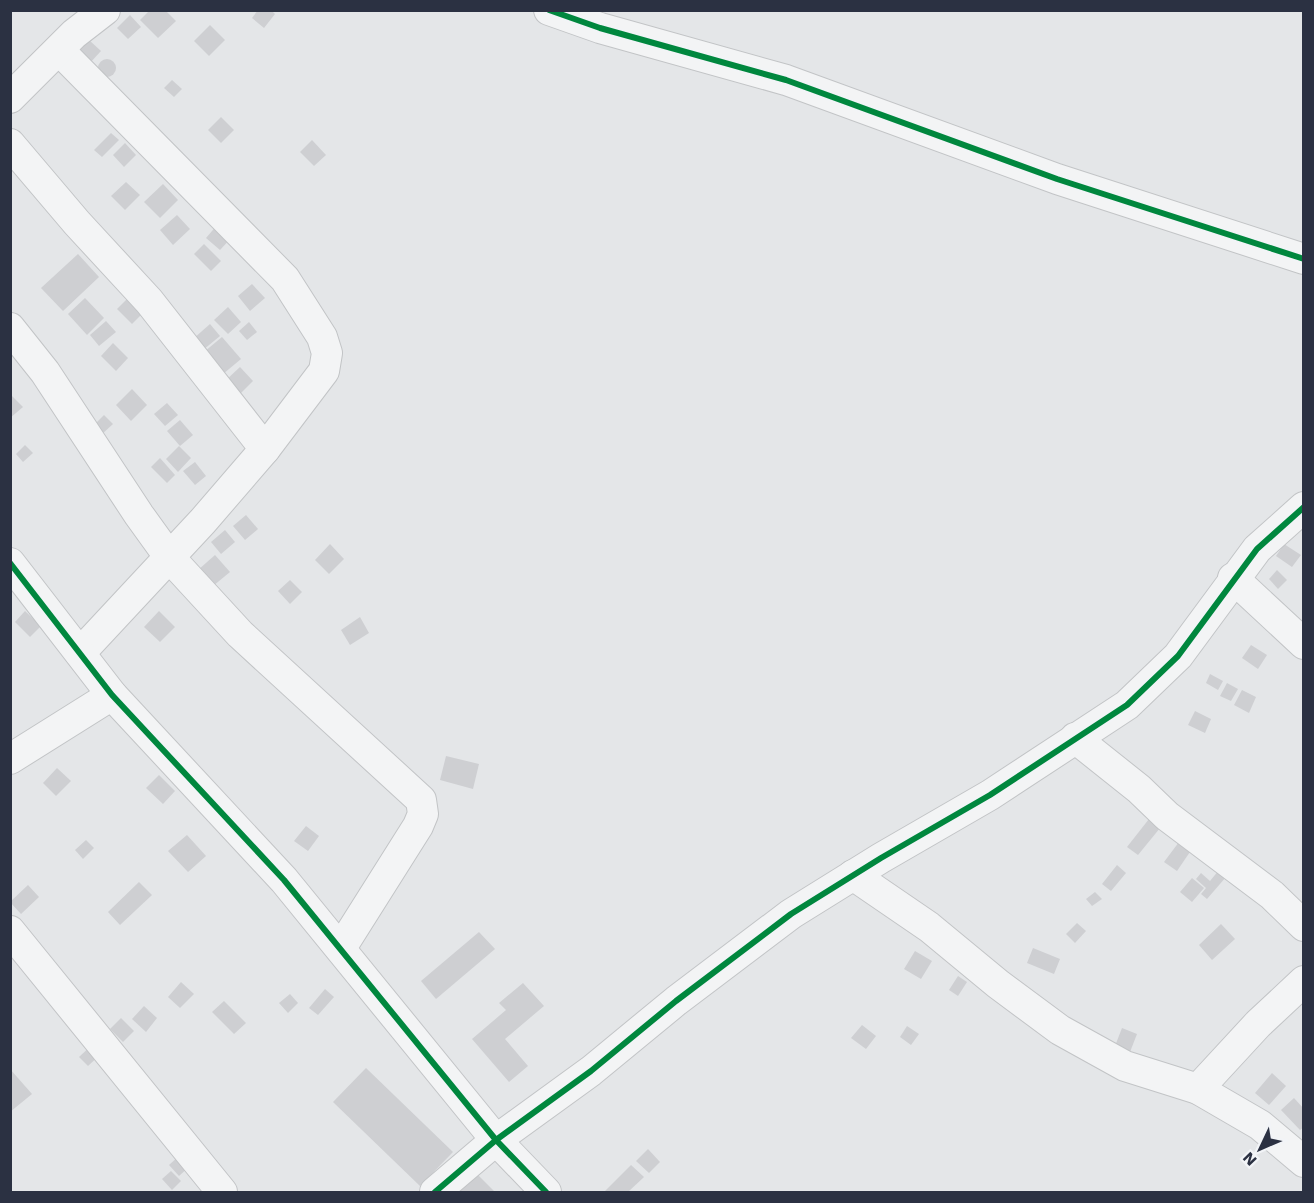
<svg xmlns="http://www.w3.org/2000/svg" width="1314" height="1203" viewBox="0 0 1314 1203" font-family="'Work Sans',sans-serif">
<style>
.building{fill:#cecfd2}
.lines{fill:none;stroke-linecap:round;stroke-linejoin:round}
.minor-casing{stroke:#c2c4c6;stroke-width:32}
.minor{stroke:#f3f4f5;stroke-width:30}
.cycleway-casing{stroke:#f2f4f7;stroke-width:10}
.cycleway{stroke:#00873e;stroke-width:6}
</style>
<rect width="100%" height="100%" fill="#e4e6e8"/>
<g class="building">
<polygon points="150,10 165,10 176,21 158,38 140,20"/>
<polygon points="258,10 271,10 275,14 264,28 252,18"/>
<polygon points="130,15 141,27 128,39 117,28"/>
<polygon points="210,25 225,40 209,56 194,41"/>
<polygon points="89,40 101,51 89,64 77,52"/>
<circle cx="107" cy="68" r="9"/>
<polygon points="172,80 182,89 174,97 164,88"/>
<polygon points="221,117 234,130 221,143 208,130"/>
<polygon points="111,133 119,140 102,157 94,150"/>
<polygon points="312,140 326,155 314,166 300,152"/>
<polygon points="125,143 136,155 124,167 113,155"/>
<polygon points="126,182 140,195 125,210 111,196"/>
<polygon points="163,184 178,200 160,218 144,202"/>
<polygon points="177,215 190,229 173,245 160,230"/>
<polygon points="218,224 232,237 220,250 206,238"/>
<polygon points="204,244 221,261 211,271 194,254"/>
<polygon points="78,254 99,277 63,311 41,288"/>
<polygon points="252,284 265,298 250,311 238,296"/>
<polygon points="85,298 104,318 87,335 68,314"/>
<polygon points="128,298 143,313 132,324 117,309"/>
<polygon points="228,307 241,322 228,334 214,320"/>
<polygon points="106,321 116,332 99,346 90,335"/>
<polygon points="249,322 257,332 247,340 239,331"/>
<polygon points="210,324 220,336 203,350 193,339"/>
<polygon points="222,337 241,359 223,374 204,352"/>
<polygon points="113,343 128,358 116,371 101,356"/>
<polygon points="240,367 253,381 239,395 225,381"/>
<polygon points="132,389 147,405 131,421 116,405"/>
<polygon points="10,394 23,407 10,418"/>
<polygon points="167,403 178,415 165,426 154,414"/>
<polygon points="104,415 113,424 101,435 92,427"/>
<polygon points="180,420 193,435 180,446 167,431"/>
<polygon points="25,445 33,453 23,462 16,454"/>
<polygon points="179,446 191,458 178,472 166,459"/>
<polygon points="160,458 175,475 167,483 151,467"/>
<polygon points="195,462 206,476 195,485 183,471"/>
<polygon points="246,515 258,529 245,540 233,526"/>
<polygon points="225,530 235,542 221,554 211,542"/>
<polygon points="330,544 344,559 329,574 315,560"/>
<polygon points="1284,544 1301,555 1292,567 1276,556"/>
<polygon points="215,555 230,572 213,586 198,570"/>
<polygon points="1277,570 1287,580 1278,589 1269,579"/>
<polygon points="290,580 302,592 290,604 278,591"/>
<polygon points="25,611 41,626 30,637 15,622"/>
<polygon points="159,611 175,627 160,642 144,627"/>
<polygon points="360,617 369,633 350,645 341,630"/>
<polygon points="1251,645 1267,655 1258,669 1242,658"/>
<polygon points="1210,674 1223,681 1218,690 1206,683"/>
<polygon points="1227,683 1238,689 1231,701 1220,696"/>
<polygon points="1242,690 1256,697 1249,713 1234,705"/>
<polygon points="1195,711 1211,719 1205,733 1188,725"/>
<polygon points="446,756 479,764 473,789 440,780"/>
<polygon points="57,768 71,781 56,796 43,783"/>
<polygon points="159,775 175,791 163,804 146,788"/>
<polygon points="1149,819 1160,828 1138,855 1127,847"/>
<polygon points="306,826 319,836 308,851 294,841"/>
<polygon points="1185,834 1196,843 1177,871 1164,862"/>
<polygon points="187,835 206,856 188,872 168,851"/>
<polygon points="86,840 94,848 83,859 75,850"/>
<polygon points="1117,865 1126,873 1111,891 1102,884"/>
<polygon points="1219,870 1226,877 1207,899 1201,894 1206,888 1196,879 1201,873 1210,881"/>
<polygon points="1192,878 1204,888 1192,902 1180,892"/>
<polygon points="139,882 152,895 120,925 108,912"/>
<polygon points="28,885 39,897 21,914 10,902"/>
<polygon points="1095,892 1102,899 1092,906 1086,899"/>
<polygon points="1077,923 1086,931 1075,943 1066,934"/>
<polygon points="1221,924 1235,939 1212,960 1199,945"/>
<polygon points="479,932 495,949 436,999 421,981"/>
<polygon points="1033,948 1060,959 1054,974 1027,963"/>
<polygon points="915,951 932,961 921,979 904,969"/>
<polygon points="958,976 967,982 958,996 949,990"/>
<polygon points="181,982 194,994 180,1008 168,997"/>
<polygon points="523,983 544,1006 505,1039 528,1066 509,1082 472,1039 506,1010 499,1003"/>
<polygon points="325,989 334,997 318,1015 309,1008"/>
<polygon points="290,994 298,1003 288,1013 279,1003"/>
<polygon points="224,1001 246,1023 234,1034 212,1012"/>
<polygon points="144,1006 157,1018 146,1032 132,1019"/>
<polygon points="121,1018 134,1031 123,1042 110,1029"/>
<polygon points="862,1025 876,1036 866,1049 851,1038"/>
<polygon points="907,1026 919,1034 911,1045 900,1037"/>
<polygon points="1122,1028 1137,1034 1130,1052 1115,1046"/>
<polygon points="94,1043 103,1052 88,1066 79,1057"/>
<polygon points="366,1068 453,1152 420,1186 333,1102"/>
<polygon points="10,1069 32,1094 10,1112"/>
<polygon points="1272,1073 1286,1086 1269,1105 1255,1093"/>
<polygon points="1294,1098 1304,1109 1304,1127 1300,1130 1281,1110"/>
<polygon points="648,1149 660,1162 649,1173 636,1161"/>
<polygon points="180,1155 190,1166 179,1176 169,1165"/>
<polygon points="631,1165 644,1177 628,1192 604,1192"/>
<polygon points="171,1171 181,1181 172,1190 162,1179"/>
<polygon points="476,1173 495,1192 456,1192"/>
</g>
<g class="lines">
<g class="minor-casing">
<g id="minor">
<polyline points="549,10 600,28 786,80 1057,179 1304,259"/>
<polyline points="59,50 285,279 322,337 327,353 324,371 265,449"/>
<polyline points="10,98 74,34 105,10"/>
<polyline points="10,144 77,223 149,301 265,449 203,521 80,653"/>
<polyline points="10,328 45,372 139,515 170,558 240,634 421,800 423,814 418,826 341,948"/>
<polyline points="10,563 112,695 284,880 496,1140 546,1192"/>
<polyline points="1233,578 1304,644"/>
<polyline points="1075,738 1139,789 1167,816 1272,895 1304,926"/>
<polyline points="10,759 112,695"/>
<polyline points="853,875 929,927 998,984 1060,1030 1125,1066 1198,1089 1260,1125 1304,1162"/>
<polyline points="10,931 222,1192"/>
<polyline points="1198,1089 1258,1024 1304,981"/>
<polyline points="435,1192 496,1140 591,1071 676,1001 791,914 881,858 990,795 1127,705 1178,656 1257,549 1304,507"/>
</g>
</g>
<use href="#minor" class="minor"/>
<g class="cycleway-casing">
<g id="cycleway">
<polyline points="549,10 600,28 786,80 1057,179 1304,259"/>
<polyline points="10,563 112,695 284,880 496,1140 546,1192"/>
<polyline points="435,1192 496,1140 591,1071 676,1001 791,914 881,858 990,795 1127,705 1178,656 1257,549 1304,507"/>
</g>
</g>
<use href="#cycleway" class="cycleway"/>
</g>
<rect width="1314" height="1203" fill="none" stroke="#2b3142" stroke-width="24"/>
<g transform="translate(1260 1149) rotate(226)" stroke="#f2f4f7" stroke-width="4.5" paint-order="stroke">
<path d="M0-4.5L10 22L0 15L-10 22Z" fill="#2b3142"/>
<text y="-9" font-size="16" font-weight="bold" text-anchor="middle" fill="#2b3142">N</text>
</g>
</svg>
